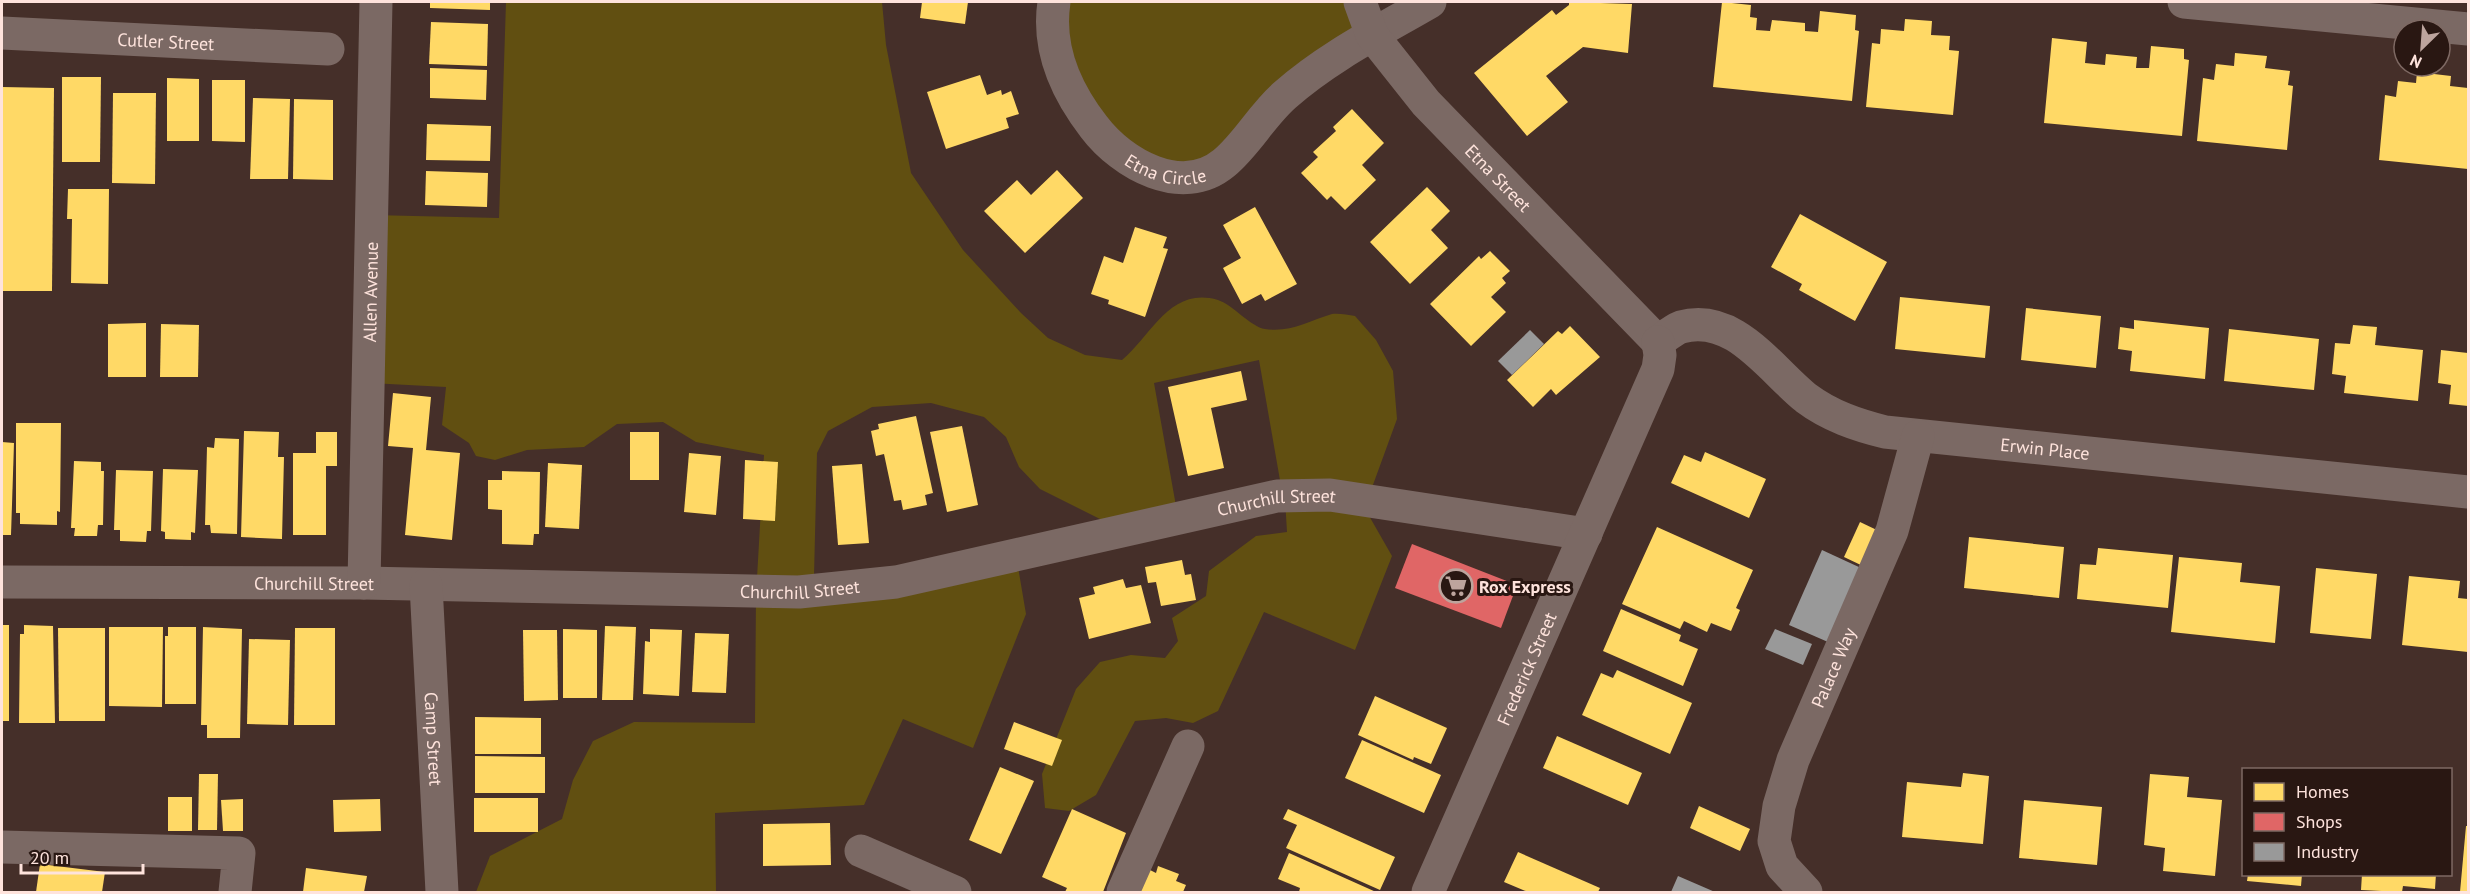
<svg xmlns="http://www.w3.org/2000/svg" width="2470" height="894" viewBox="0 0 2470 894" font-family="'PT Sans',sans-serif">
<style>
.green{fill:#614f11}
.homes{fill:#ffd966}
.shops{fill:#e06666}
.industry{fill:#999}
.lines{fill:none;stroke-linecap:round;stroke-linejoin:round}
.minor{stroke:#7b6964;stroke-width:33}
.labels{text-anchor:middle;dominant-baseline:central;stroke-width:6;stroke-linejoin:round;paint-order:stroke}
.street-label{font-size:18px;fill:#fee3dc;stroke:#291712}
.poi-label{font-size:18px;font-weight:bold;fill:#fee3dc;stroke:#291712;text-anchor:start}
</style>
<rect width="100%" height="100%" fill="#452f29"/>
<g class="green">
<path d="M506 2H882L886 45 911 173 963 250 1021 313 1048 338 1085 355 1122 360C1152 335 1170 286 1218 300 1233 305 1251 327 1265 329 1290 333 1308 321 1332 314 1339 313 1348 315 1355 316L1376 340 1393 371 1397 419 1370 493 1281 486 1259 360 1154 383 1176 506 1106 522 1040 489 1019 467 1006 437 984 417 931 403 872 407 828 431 817 453 814 576 757 578 764 455 696 442 663 422 617 424 584 447 527 450 495 460 476 456 469 443 442 425 446 387 370 383 372 215 499 218Z"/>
<polygon points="1054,2 1360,2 1372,35 1203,174 1104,140"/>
<polygon points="1285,499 1364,507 1392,556 1355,650 1264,612 1218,711 1193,723 1166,718 1135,721 1096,795 1069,811 1045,808 1042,774 1076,689 1100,662 1131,655 1165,658 1178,641 1172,618 1206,596 1209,571 1256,536 1287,532"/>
<polygon points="1016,555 1026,614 973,748 903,719 864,805 715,813 716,892 476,892 490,856 562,819 573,780 593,741 634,722 755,723 756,594"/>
</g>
<g class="homes">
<polygon points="430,2 490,2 490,10 430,8"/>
<polygon points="922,2 968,2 965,24 920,18"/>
<polygon points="1569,2 1632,4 1628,53 1583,47 1546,76 1568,102 1527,136 1474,73 1552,10 1556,15 1569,5"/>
<polygon points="1722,2 1751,5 1750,17 1757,18 1756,30 1770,31 1772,20 1805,23 1805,31 1818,32 1820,11 1856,15 1855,30 1859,31 1852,101 1713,87"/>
<polygon points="1905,19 1932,21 1931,35 1950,36 1949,50 1959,51 1953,115 1866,107 1872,43 1880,44 1881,29 1904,31"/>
<polygon points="431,22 488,24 487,66 429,64"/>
<polygon points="2052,38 2087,42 2085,63 2105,65 2106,54 2137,57 2136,68 2149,68 2151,46 2184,49 2184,59 2189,60 2182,136 2044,123"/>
<polygon points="2235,53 2267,56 2265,68 2290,71 2288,85 2293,86 2287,150 2197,141 2203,78 2214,80 2216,64 2234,66"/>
<polygon points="430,68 487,70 486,100 430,98"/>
<polygon points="2417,72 2451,76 2450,86 2468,88 2468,169 2379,160 2385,95 2396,97 2398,81 2416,83"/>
<polygon points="980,75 987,95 1001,90 1002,95 1011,91 1019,114 1006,118 1009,128 946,149 927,92"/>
<polygon points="62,77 101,77 100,162 62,162"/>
<polygon points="167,78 199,79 199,141 167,141"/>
<polygon points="212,80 245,80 245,142 212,141"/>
<polygon points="2,87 54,88 52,291 2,291"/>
<polygon points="113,93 156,93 155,184 112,183"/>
<polygon points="253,98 290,99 288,179 250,179"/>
<polygon points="294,99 333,100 333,180 293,179"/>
<polygon points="1352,109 1384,143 1362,165 1376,180 1345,210 1331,196 1327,200 1301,173 1318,157 1313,152 1336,131 1333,127"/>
<polygon points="427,124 491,126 490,161 426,160"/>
<polygon points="1057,170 1083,198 1025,253 984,211 1017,180 1031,195"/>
<polygon points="426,171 488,173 487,207 425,205"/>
<polygon points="1427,187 1450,211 1431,230 1448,248 1410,284 1370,242"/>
<polygon points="68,189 109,189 108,284 71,283 72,219 67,219"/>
<polygon points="1255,207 1297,284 1265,301 1261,294 1242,304 1223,268 1241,258 1223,225"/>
<polygon points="1800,214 1887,262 1855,321 1799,290 1802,284 1771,267"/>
<polygon points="1135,227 1167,237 1163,248 1168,249 1145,317 1108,304 1109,300 1091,294 1104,256 1123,263"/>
<polygon points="1490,251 1510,271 1502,278 1506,283 1491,297 1506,312 1471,346 1430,304 1479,256 1481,259"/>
<polygon points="1900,297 1990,306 1985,358 1895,349"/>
<polygon points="2026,308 2101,316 2096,368 2021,360"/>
<polygon points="2134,320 2209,328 2205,379 2130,371 2132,351 2118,349 2120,327 2134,329"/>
<polygon points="146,323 146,377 108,377 108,324"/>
<polygon points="161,324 199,325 198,377 160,377"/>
<polygon points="2353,325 2377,327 2375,345 2423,350 2418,401 2344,393 2346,376 2332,374 2335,343 2350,344"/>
<polygon points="1570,326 1600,357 1556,395 1551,389 1533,407 1507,380 1558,331 1562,334"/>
<polygon points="2229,329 2319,339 2314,390 2224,381"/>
<polygon points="2441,350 2468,353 2468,406 2449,404 2451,385 2438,383"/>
<polygon points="1241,371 1247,400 1211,408 1224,468 1188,476 1168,387"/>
<polygon points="393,393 431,397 426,450 460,453 452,540 405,535 413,448 388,446"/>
<polygon points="916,416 933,493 925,495 927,505 903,510 901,500 894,501 884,454 876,456 871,431 879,429 878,424"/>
<polygon points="16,423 61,423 60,512 57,511 57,525 20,524 20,513 16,513"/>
<polygon points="962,426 978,505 947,512 930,432"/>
<polygon points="244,431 279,432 278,457 284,457 282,539 241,537"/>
<polygon points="316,432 337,432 337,466 326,466 326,535 293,535 293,453 316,453"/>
<rect x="630" y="432" width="29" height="48"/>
<polygon points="215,438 239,439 237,534 211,533 210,525 205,525 207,447 214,448"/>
<polygon points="2,442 14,443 11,535 2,535"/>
<polygon points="1705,452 1766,479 1749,518 1671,483 1684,455 1701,462"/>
<polygon points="689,453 721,456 716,515 684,512"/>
<polygon points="745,460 778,462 775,521 743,519"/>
<polygon points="74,461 101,462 101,471 104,471 103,525 98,525 97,536 74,536 75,528 71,528"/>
<polygon points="548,463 582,465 579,529 545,527"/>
<polygon points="862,464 869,543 838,545 832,466"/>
<polygon points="163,469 198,470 195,533 191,532 191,540 165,539 165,532 161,531"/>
<polygon points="116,470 153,471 151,531 147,531 146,542 120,541 120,530 114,530"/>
<polygon points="502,471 540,472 539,534 534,534 533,545 502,544 502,510 488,509 488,480 502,480"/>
<polygon points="1860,522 1881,532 1865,567 1844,557"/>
<polygon points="1657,527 1753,570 1736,608 1740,610 1731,631 1711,623 1707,632 1684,621 1680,629 1622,604"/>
<polygon points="1969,537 2064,547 2059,598 1964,588"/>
<polygon points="2098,548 2173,555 2168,608 2077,599 2080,564 2096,565"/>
<polygon points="2179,557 2242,563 2240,582 2280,586 2275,643 2171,632"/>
<polygon points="1182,560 1185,575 1191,574 1196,600 1161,606 1156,582 1148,583 1145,567"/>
<polygon points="2316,568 2377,574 2371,639 2310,633"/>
<polygon points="2409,576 2460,581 2458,598 2468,599 2468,652 2402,645"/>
<polygon points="1123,579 1126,588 1141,585 1151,623 1089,639 1079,598 1095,594 1093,587"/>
<polygon points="1621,609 1681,635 1679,641 1698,649 1683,686 1603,651"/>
<rect x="2" y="625" width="7" height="96"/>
<polygon points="24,625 53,626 55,723 19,723 20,634 24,634"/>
<polygon points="605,626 636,627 633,700 602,700"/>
<polygon points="109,627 163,627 162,707 109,706"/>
<polygon points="168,627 196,627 196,704 165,704 165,636 168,636"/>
<polygon points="203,627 242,629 240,738 207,738 207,725 201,725"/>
<polygon points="58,628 105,628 105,721 59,721"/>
<polygon points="295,628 335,628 335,725 294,725"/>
<polygon points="563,629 597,630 597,698 563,698"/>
<polygon points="650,629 682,630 679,696 643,694 645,641 650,642"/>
<polygon points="523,630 557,630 558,700 524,701"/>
<polygon points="695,633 729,634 726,693 692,692"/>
<polygon points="249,639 290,640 288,725 247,724"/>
<polygon points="1617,670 1692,703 1670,754 1582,715 1601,673 1613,678"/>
<polygon points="1375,696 1447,728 1431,764 1414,757 1413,760 1358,735"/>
<polygon points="475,717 541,718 541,754 475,754"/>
<polygon points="1014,722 1062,740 1052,766 1004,749"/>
<polygon points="1557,736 1642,773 1628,805 1543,768"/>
<polygon points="1362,740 1441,775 1424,813 1345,778"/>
<polygon points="475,756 545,757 545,793 475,793"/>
<polygon points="1000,767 1034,781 1001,854 969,840"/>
<polygon points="1963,773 1989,776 1983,844 1902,837 1907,782 1961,787"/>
<polygon points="199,774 218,774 217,830 198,830"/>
<polygon points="2150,774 2189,777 2187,797 2222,800 2215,876 2163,871 2165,848 2144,845"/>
<rect x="168" y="797" width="24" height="34"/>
<rect x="474" y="798" width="64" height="34"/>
<polygon points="243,799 243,831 223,831 221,800"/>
<polygon points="380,799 381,831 334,832 333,800"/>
<polygon points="2024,800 2102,807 2097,865 2019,858"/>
<polygon points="1699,806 1750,829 1740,851 1690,828"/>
<polygon points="1072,809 1126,833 1103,892 1065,892 1067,888 1042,877"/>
<polygon points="1288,809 1395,857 1380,890 1286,848 1297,825 1283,819"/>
<polygon points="830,823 831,865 763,866 763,824"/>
<polygon points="2466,826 2468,826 2468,892 2460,892"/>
<polygon points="1518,852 1600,888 1598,892 1528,892 1504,882"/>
<polygon points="1289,853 1376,892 1299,892 1300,888 1278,879"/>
<polygon points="40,864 105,872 102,892 36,892"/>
<polygon points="1158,866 1179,874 1176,881 1186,885 1183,892 1138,892 1148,869 1156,873"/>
<polygon points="306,868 367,876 364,892 303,892"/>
<polygon points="2248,874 2302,874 2301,886 2247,881"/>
<polygon points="2362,874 2436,874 2435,889 2403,886 2402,892 2361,890"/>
</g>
<polygon class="shops" points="1412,544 1517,585 1501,628 1395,588"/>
<g class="industry">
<polygon points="1530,330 1544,344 1512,375 1498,361"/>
<polygon points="1822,550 1861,568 1828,642 1789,625"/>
<polygon points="1775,629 1812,644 1803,665 1765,649"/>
<polygon points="1678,876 1715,892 1671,892"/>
</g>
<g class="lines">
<g class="minor">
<path id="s1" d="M1054 2C1047 48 1066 91 1094 127 1122 164 1182 198 1224 163 1247 144 1262 115 1285 95 1328 57 1380 31 1430 2"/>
<path id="s2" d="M1360 2 1372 35 1426 103 1658 342"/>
<polyline points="2184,2 2468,29"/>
<path id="s3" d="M2 33 328 49"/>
<path id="s4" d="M1658 342C1665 337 1673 330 1681 327 1734 312 1770 369 1806 398 1830 416 1857 425 1885 432L2468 492"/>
<path id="s5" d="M2 582 364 583 799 592 896 582 1277 496 1330 495 1586 534"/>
<path id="s6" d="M364 583 376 2"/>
<path id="s7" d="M426 585 442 892"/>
<polyline points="2,847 239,853 235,892"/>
<polyline points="861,851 955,892"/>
<polyline points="1123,892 1188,746"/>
<path id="s8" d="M1428 892 1658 369 1660 355 1658 342"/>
<path id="s9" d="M1806 892 1782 866 1774 841 1779 806 1793 760 1892 531 1918 436"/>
</g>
</g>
<defs>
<g id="supermarket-ring" transform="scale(1.725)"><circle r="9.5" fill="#291712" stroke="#bda49d" stroke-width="1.5"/><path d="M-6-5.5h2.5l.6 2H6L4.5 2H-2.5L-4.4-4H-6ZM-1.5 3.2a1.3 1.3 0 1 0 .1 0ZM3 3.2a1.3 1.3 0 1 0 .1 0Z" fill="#bda49d"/></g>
</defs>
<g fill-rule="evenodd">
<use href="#supermarket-ring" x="1456" y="586"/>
</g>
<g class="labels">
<g class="street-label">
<text stroke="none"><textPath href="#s3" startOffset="164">Cutler Street</textPath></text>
<text stroke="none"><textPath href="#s1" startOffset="222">Etna Circle</textPath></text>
<text stroke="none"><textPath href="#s2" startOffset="226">Etna Street</textPath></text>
<text stroke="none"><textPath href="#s6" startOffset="291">Allen Avenue</textPath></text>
<text stroke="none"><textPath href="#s4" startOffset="426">Erwin Place</textPath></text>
<text stroke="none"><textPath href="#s5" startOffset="1284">Churchill Street</textPath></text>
<text stroke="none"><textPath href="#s5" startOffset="312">Churchill Street</textPath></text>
<text stroke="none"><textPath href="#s5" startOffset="798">Churchill Street</textPath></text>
<text stroke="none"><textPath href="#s8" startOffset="244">Frederick Street</textPath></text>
<text stroke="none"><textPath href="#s9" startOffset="246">Palace Way</textPath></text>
<text stroke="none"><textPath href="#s7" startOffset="154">Camp Street</textPath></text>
</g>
<g class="poi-label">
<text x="1479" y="586">Rox Express</text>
</g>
</g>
<rect width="2470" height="894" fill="none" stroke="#fee3dc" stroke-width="6"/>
<rect x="2242" y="768" width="210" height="108" fill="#291712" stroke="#7e6963" stroke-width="1.5"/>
<rect x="2254" y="783" width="30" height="18" fill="#ffd966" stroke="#7e6963" stroke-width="1.5"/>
<text x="2296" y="798" font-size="18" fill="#fee3dc">Homes</text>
<rect x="2254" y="813" width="30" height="18" fill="#e06666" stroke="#7e6963" stroke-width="1.5"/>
<text x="2296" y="828" font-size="18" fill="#fee3dc">Shops</text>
<rect x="2254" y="843" width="30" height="18" fill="#999999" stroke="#7e6963" stroke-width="1.5"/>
<text x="2296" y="858" font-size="18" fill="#fee3dc">Industry</text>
<g transform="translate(2422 48) rotate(205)"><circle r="28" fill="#291712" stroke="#7e6963" stroke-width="1.5"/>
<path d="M0-4.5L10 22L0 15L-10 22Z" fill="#bda49d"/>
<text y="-9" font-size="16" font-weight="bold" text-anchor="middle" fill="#fee3dc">N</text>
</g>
<path d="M21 864v9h122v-9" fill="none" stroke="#fee3dc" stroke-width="3"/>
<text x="30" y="864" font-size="18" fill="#fee3dc" stroke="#291712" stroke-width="4.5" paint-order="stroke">20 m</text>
</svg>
